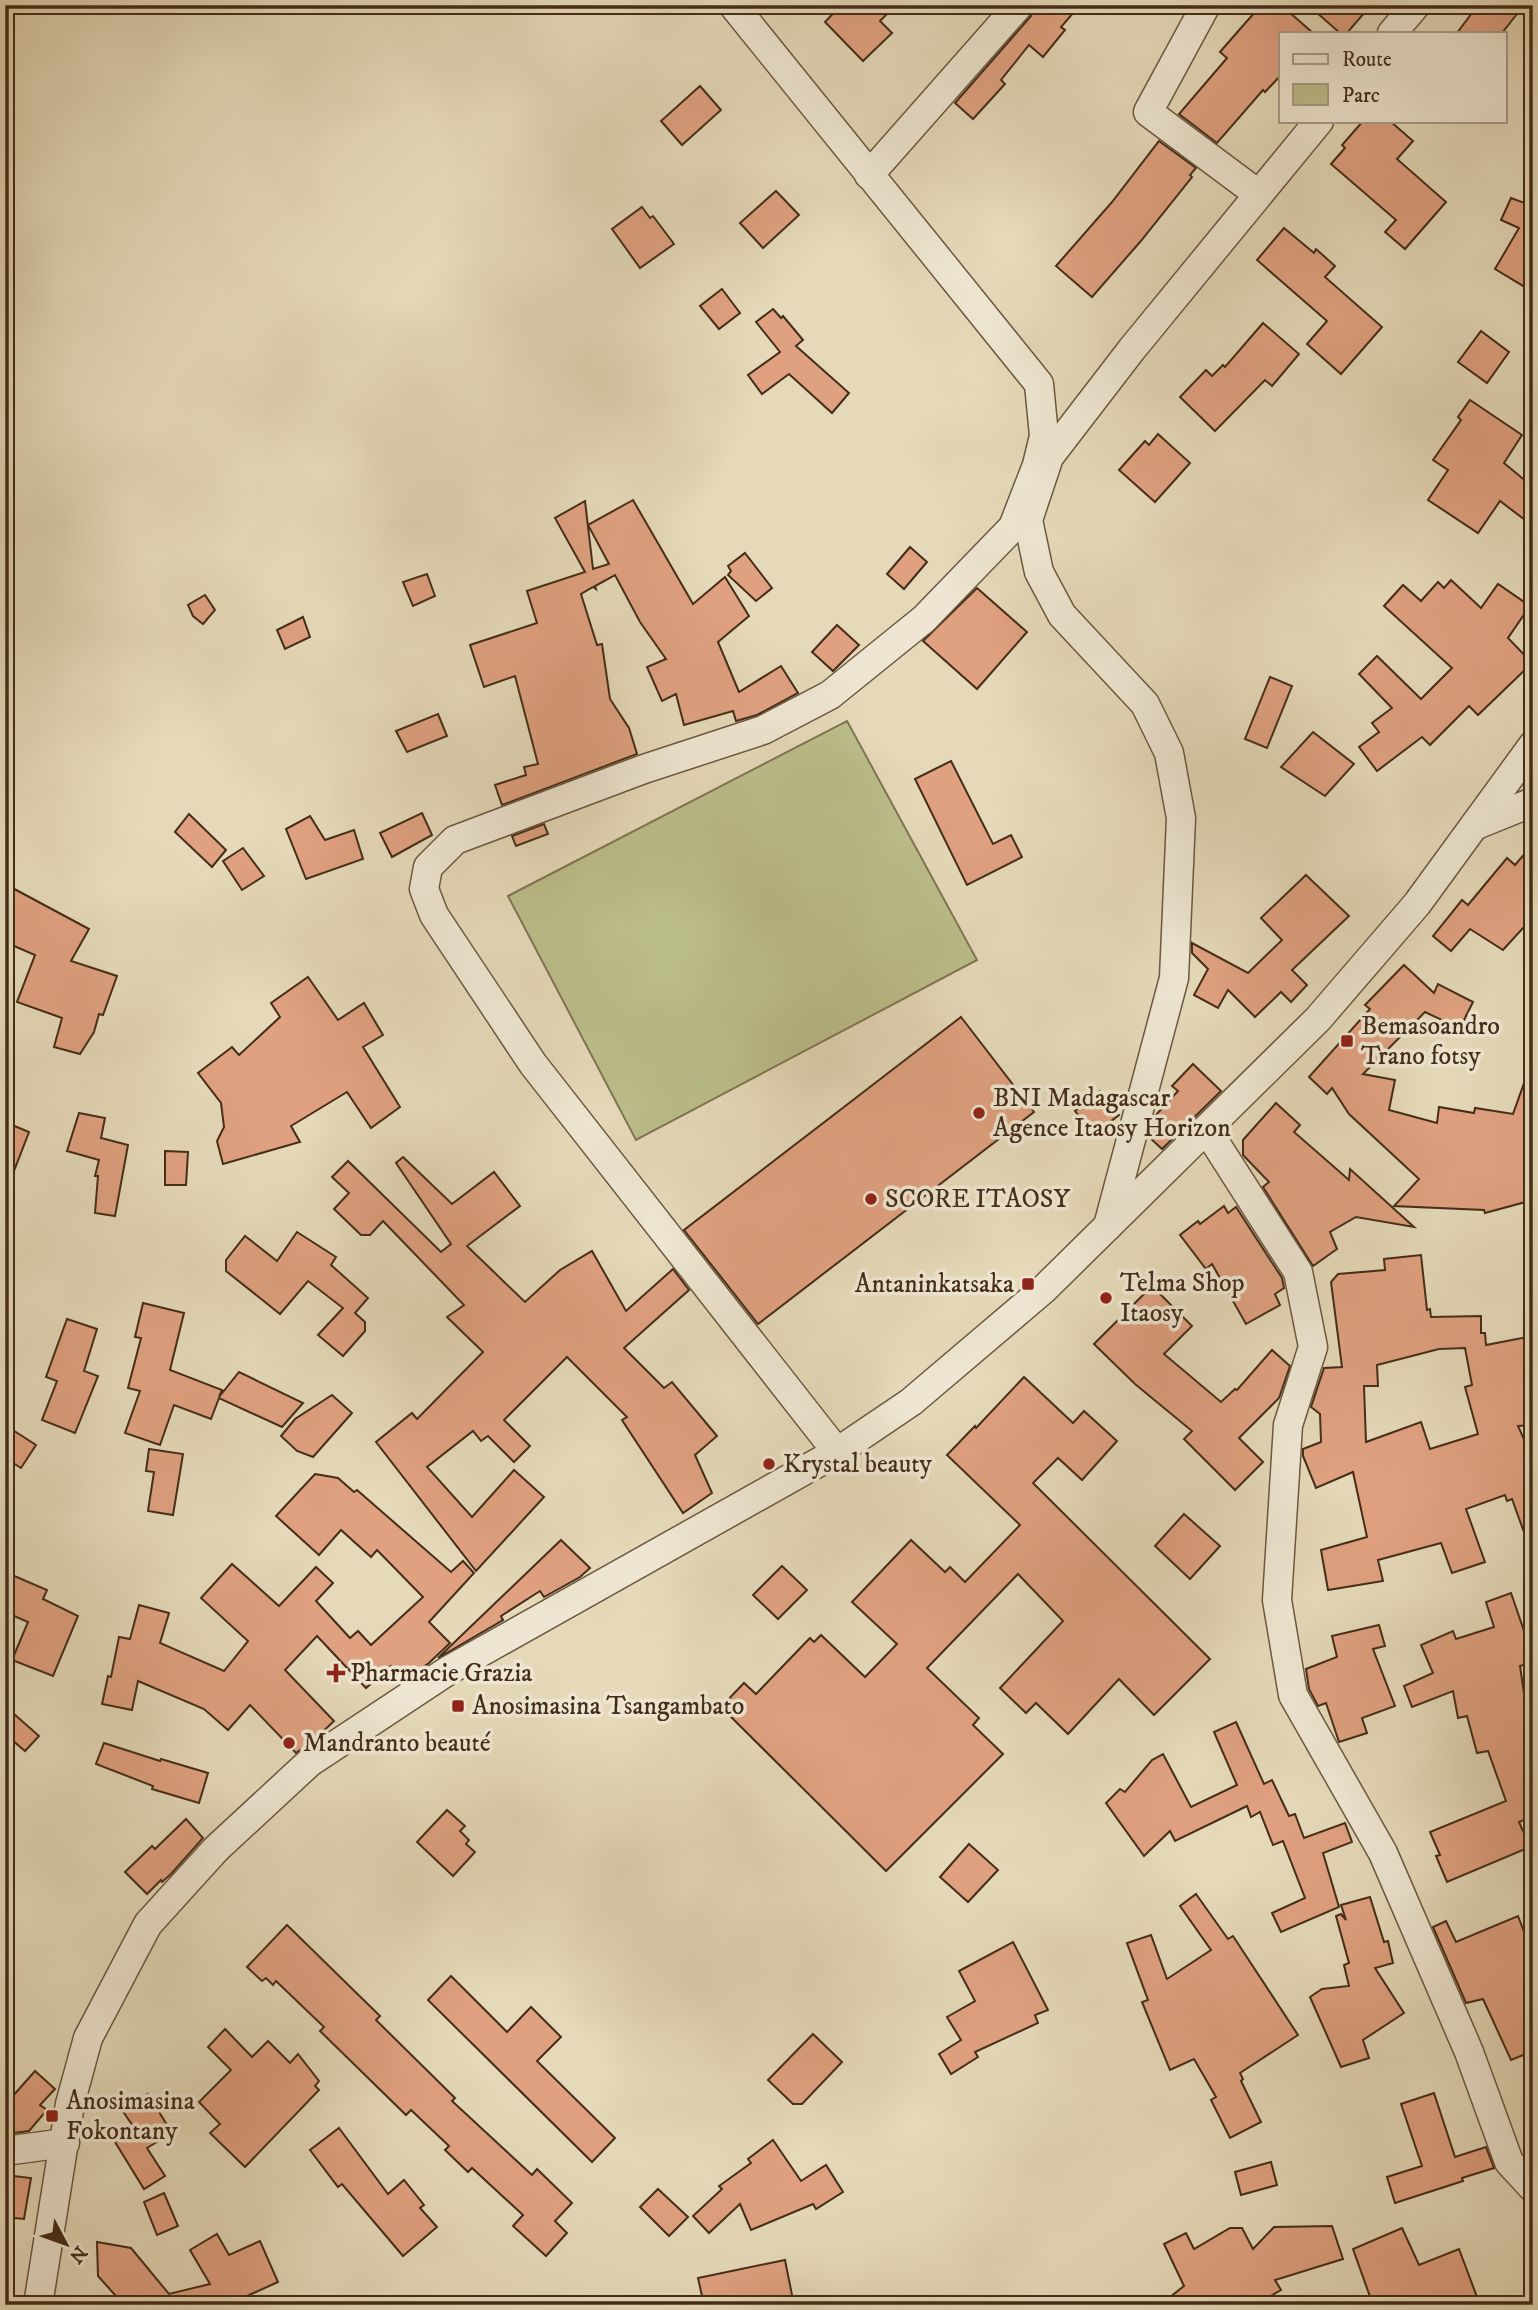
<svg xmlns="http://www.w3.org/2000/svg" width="1538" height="2310" viewBox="0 0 1538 2310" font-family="'IM FELL DW Pica',serif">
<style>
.green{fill:#bbbe8b;stroke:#807652;stroke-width:2}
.building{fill:#e0a180;stroke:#442d18;stroke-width:2;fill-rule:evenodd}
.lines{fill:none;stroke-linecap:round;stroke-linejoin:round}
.minor-casing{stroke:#6c5840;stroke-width:31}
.minor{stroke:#eee6d2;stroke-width:28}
.poi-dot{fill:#8f2418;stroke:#eee6d2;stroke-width:2.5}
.labels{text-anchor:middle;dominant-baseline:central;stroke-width:7;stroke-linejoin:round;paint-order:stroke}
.poi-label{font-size:26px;fill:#442d18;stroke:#eee6d2;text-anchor:start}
</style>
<rect width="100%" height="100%" fill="#e5d9b9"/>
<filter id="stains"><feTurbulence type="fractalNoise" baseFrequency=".00286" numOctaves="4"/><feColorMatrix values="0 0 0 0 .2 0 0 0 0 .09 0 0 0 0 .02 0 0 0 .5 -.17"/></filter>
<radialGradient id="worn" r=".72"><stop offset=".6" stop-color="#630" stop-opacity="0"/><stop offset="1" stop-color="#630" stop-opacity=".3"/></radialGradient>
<polygon class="green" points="847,721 977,960 636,1140 508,896"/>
<g class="building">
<polygon points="841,5 896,5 880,21 892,33 863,61 825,22"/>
<polygon points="1035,5 1080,5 1061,27 1065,30 1043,57 1029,45 1001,80 1005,84 973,119 955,103 1031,16"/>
<polygon points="1261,5 1281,5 1313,33 1281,33 1281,75 1265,92 1263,90 1217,143 1179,114 1227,58 1220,52"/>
<polygon points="1308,5 1371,5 1347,33 1340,33"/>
<polygon points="1478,5 1524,5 1502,33 1457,33"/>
<polygon points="700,86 721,110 682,145 661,121"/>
<polygon points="1363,121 1390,121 1413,141 1397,159 1446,202 1405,249 1385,232 1396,220 1331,164 1345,148 1342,145"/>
<polygon points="1159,141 1196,168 1190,175 1192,177 1140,242 1092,297 1056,266 1112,202"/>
<polygon points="776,191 799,215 763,248 740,223"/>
<polygon points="1511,198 1533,206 1533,292 1495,269 1519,228 1501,220"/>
<polygon points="642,207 650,218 653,216 674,244 640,268 612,229"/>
<polygon points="1284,228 1314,253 1316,249 1335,266 1325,277 1382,327 1341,374 1307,344 1327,321 1257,260"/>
<polygon points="722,289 740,313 719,329 700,306"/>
<polygon points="773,309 781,318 783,316 803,340 796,346 849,393 832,413 789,374 762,394 748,375 780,352 756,322"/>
<polygon points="1263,323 1299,354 1272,386 1265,380 1215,431 1180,397 1206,370 1212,376 1223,365 1225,367"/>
<polygon points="1481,331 1509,352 1487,383 1458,362"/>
<polygon points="1470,400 1522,435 1504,463 1533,487 1533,526 1500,501 1478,533 1428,500 1448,470 1433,460 1461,420 1458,417"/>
<polygon points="1158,434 1190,463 1155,502 1119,470 1145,441 1149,445"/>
<polygon points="633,500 693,604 725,577 749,616 718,642 739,692 781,666 798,693 757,715 736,721 733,711 684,725 676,694 662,701 647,667 666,659 640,622 615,575 595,586 596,589 593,587 581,594 597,645 602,644 610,699 629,728 637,754 502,805 495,785 526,775 524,767 538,764 515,676 484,687 470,645 537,623 527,591 585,572 555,518 585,501 593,569 609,564 588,525"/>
<polygon points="910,547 927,562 904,589 887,574"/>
<polygon points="745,553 772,588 756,601 728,575 731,571 728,566"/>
<polygon points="427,574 435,596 413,606 403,582"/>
<polygon points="1451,580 1481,608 1498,584 1530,606 1508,638 1532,663 1478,715 1469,706 1430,745 1422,737 1377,771 1359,747 1379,732 1372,723 1392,708 1359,674 1377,656 1421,699 1452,668 1384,606 1403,585 1421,601 1438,582 1444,588"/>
<polygon points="977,588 1027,632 977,689 923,641"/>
<polygon points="205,595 215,610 203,624 193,616 188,605"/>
<polygon points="303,617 310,637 285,649 277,630"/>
<polygon points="837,625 859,645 833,671 812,652"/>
<polygon points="1270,677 1292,686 1267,748 1245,739"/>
<polygon points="438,714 447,736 407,752 396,731"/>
<polygon points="1313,732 1354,764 1325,796 1281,767"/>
<polygon points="951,761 993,844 1011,835 1022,857 967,885 915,779"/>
<polygon points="422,813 432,835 392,857 380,833"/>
<polygon points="189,814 226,850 212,867 175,832"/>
<polygon points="310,816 325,840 354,830 363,859 306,879 286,829"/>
<polygon points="544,824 548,834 516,846 512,836"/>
<polygon points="1533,844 1533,917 1503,950 1470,929 1451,951 1433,936 1462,900 1468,905 1507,858 1515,865"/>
<polygon points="243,848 264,876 242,890 223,861"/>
<polygon points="1306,875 1349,916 1292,970 1307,985 1291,1002 1281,992 1255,1017 1228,990 1218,1008 1194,995 1208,969 1192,953 1192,943 1248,973 1282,940 1261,918"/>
<polygon points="5,884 89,929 71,961 117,976 103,1015 99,1014 94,1032 80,1054 54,1047 62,1018 17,1002 35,955 5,942"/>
<polygon points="1404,965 1434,993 1438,984 1473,1002 1464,1020 1474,1030 1471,1034 1425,1012 1363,1074 1395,1080 1389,1110 1437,1123 1439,1107 1474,1113 1475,1108 1513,1114 1529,1069 1533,1070 1533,1200 1485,1213 1484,1210 1394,1206 1419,1179 1349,1114 1332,1088 1327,1094 1309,1077 1370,1009 1365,1005"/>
<polygon points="308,977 338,1020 364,1003 383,1035 363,1047 400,1107 371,1128 347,1092 291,1126 300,1142 223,1164 217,1141 224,1127 221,1103 198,1073 232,1047 239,1055 280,1017 271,1003"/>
<polygon points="961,1017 1034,1112 758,1324 684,1230"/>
<polygon points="1193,1064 1221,1091 1162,1149 1149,1137 1154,1117 1178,1091 1172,1086"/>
<polygon points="1100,1091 1119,1115 1098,1131 1094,1126 1089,1129 1075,1111"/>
<polygon points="1276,1103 1300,1125 1294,1132 1349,1180 1350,1169 1414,1227 1356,1217 1330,1232 1337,1249 1313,1266 1263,1187 1269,1182 1243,1155 1243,1140"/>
<polygon points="79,1113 105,1118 101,1138 128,1145 115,1216 95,1213 98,1176 95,1176 99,1160 67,1151"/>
<polygon points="5,1122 29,1132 7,1189 5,1188"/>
<polygon points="165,1151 188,1152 186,1185 165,1185"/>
<polygon points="403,1157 452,1204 494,1172 520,1206 467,1246 525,1302 560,1270 592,1251 626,1311 673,1269 689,1290 624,1348 664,1388 672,1382 717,1436 695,1455 712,1493 683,1513 622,1420 627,1417 567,1357 504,1420 530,1446 514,1462 488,1436 481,1441 473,1431 427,1467 472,1517 514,1470 544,1497 476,1571 376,1442 412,1413 417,1419 483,1352 447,1317 464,1305 383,1221 370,1235 361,1235 334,1209 349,1193 332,1177 348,1161 441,1252 451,1244 396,1163"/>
<polygon points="1224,1206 1228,1213 1236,1207 1282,1278 1284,1288 1275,1294 1280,1305 1246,1324 1212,1264 1206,1269 1180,1235 1198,1221 1200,1224"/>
<polygon points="297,1232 336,1257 331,1265 368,1298 355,1313 365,1322 365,1331 343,1356 318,1335 343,1308 308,1281 280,1314 226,1271 226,1260 245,1236 277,1261"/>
<path d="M1421 1255 1427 1310 1430 1309 1431 1317 1481 1316V1333H1485L1486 1345 1533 1336V1425L1518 1426 1533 1459V1549H1530L1512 1499 1507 1501 1505 1495 1466 1509 1485 1562 1452 1573 1441 1543 1378 1560 1383 1581 1328 1590 1321 1550 1367 1537 1353 1472 1316 1488 1303 1456V1449L1321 1442 1320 1414 1311 1407 1324 1368 1342 1367 1331 1282 1338 1274 1385 1270 1384 1259ZM1465 1348 1472 1385 1465 1387 1478 1434 1430 1449 1421 1422 1366 1442 1364 1386H1378L1377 1365 1439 1349Z"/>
<polygon points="1152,1286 1192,1326 1164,1354 1221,1402 1235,1389 1237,1390 1272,1350 1290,1366 1279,1398 1239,1438 1263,1462 1235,1490 1184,1439 1192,1431 1135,1384 1094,1344"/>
<polygon points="143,1303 184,1313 170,1370 222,1390 219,1397 239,1372 303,1403 282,1427 219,1398 211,1419 174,1405 160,1445 125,1433 140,1391 128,1388 141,1338 135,1337"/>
<polygon points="67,1319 97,1329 84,1371 98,1376 75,1433 42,1420 57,1381 46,1377"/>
<polygon points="1024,1377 1073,1423 1084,1411 1117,1441 1082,1480 1058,1458 1033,1483 1210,1659 1154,1715 1119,1679 1068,1734 1036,1703 1026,1713 1000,1688 1063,1621 1018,1574 927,1668 979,1718 973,1725 1003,1754 886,1871 721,1707 744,1683 756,1694 810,1638 814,1642 821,1635 865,1677 897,1644 852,1602 911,1540 945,1572 950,1567 965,1582 1020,1525 947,1455 975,1426 976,1428"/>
<polygon points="332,1395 352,1413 313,1457 297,1451 281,1436 295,1419"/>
<polygon points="5,1425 36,1445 21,1468 5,1458"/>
<polygon points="149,1449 183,1454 173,1515 148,1511 154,1472 146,1471"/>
<polygon points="315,1474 338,1478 354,1492 357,1490 451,1572 463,1561 474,1573 429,1622 450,1643 429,1663 404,1680 391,1666 366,1688 317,1636 285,1670 334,1721 316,1738 296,1753 250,1705 228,1730 204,1709 138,1681 132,1710 102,1704 108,1676 111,1677 119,1637 130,1639 139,1605 169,1613 160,1643 224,1671 248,1641 201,1598 232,1564 279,1606 316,1567 333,1583 316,1601 350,1638 358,1631 371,1645 423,1597 377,1550 371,1557 341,1530 319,1555 276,1516"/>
<polygon points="1184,1514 1220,1546 1190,1579 1155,1546"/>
<polygon points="561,1540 590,1568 580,1577 544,1597 540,1591 501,1616 503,1620 438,1658"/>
<polygon points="782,1566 807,1590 778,1619 753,1595"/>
<polygon points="5,1572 47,1590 43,1599 78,1616 53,1676 12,1660 28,1622 5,1612"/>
<polygon points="1511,1593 1533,1657 1533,1662 1520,1666 1527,1714 1533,1713 1533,1816 1519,1822 1530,1847 1447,1882 1436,1856 1440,1855 1430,1832 1506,1801 1488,1751 1477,1753 1467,1716 1458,1718 1453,1691 1412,1707 1404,1686 1433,1673 1421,1645 1453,1631 1456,1639 1494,1627 1486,1602"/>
<polygon points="1379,1625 1385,1646 1373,1649 1395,1706 1362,1718 1367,1733 1339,1742 1326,1703 1318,1706 1309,1689 1306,1669 1337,1657 1332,1636"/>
<polygon points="5,1706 39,1736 25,1751 5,1734"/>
<polygon points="1236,1722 1264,1784 1272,1780 1289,1816 1295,1814 1304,1838 1345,1823 1352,1842 1323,1853 1339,1907 1281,1932 1272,1913 1305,1898 1283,1841 1273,1845 1260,1812 1251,1817 1247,1806 1175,1841 1170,1831 1144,1856 1106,1803 1120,1789 1125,1792 1152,1760 1163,1754 1191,1807 1237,1785 1214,1732"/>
<polygon points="104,1743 160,1761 161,1759 208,1773 199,1803 152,1789 153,1786 96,1764"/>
<polygon points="447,1810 465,1826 460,1831 469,1840 466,1844 475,1852 453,1876 417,1842"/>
<polygon points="186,1819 203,1838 171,1874 162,1882 161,1880 147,1894 125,1872 152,1846 155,1849"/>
<polygon points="969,1844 998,1870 968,1902 940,1877"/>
<polygon points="1196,1894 1228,1939 1233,1936 1298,2035 1240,2073 1243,2079 1241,2081 1261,2122 1230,2138 1211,2100 1216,2097 1194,2059 1170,2070 1142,2002 1148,2000 1127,1943 1151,1935 1167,1979 1211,1950 1180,1906"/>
<polygon points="1370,1897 1384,1942 1388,1941 1393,1963 1375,1968 1404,2013 1363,2040 1369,2058 1341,2067 1310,1997 1322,1989 1349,1986 1344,1965 1349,1963 1336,1916 1341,1914 1346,1920 1341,1905"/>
<polygon points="1518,1916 1526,1937 1533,1934 1533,2051 1511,2060 1483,1999 1466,2003 1433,1927 1446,1921 1456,1942"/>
<polygon points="287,1925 380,2016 376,2020 455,2098 452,2101 532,2175 537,2169 572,2203 555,2221 567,2233 546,2256 513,2226 523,2215 472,2168 468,2172 445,2150 449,2146 411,2110 406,2115 320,2031 324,2027 276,1981 273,1985 266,1978 262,1981 247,1967"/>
<polygon points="1013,1942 1048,2010 1035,2015 1038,2023 975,2052 978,2057 951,2074 939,2054 961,2040 947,2017 975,2001 959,1971"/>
<polygon points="451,1976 507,2032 531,2007 561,2037 537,2061 615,2138 592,2162 428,2000"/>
<polygon points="225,2029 252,2057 268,2041 290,2063 298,2054 319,2081 315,2086 319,2090 245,2167 210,2133 220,2124 199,2102 231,2070 208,2047"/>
<polygon points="813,2034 842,2062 802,2104 793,2104 768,2080"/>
<polygon points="35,2071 55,2089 40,2105 47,2110 29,2131 14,2133 5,2126 5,2105"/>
<polygon points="1434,2093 1455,2157 1486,2147 1494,2168 1462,2178 1463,2181 1395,2203 1387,2177 1422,2166 1401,2104"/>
<polygon points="148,2094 172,2133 147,2148 165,2176 144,2189 115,2142 135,2129 122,2110"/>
<polygon points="339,2128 388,2194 404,2180 424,2205 420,2208 437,2227 403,2256 342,2184 338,2187 310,2150"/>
<polygon points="773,2140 801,2181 826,2165 843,2192 816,2209 813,2204 751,2230 740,2204 709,2233 693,2216 722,2189 719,2186 751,2163 748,2159"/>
<polygon points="1271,2162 1277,2185 1241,2195 1235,2172"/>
<polygon points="5,2175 31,2178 24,2219 5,2217"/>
<polygon points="658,2189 688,2217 669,2236 640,2207"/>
<polygon points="164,2193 178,2226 157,2235 144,2202"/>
<polygon points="1332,2226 1343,2259 1275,2280 1281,2290 1255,2305 1160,2305 1184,2286 1164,2244 1186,2233 1194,2249 1230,2228 1242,2228 1253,2249 1274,2227"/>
<polygon points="1402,2228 1419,2265 1459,2249 1480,2305 1373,2305 1353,2249"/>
<polygon points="217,2234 229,2255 260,2241 278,2282 227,2305 124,2305 98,2276 97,2242 131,2248 169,2294 210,2284 190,2250"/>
<polygon points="785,2260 794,2305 704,2305 698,2278"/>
</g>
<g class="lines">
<g class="minor-casing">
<g id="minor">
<polyline points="733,5 1039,384 1044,436 1037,465 1013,527 924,619 830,695 763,730 644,769 455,840 428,867 424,889 434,915 533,1064 837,1452"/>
<polyline points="1206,5 1148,112 1258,194"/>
<polyline points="1392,33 1416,5"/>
<polyline points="869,175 1019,5"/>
<polyline points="1474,826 1533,802"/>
<polyline points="1207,1130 1298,1272 1313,1347 1288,1425 1277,1600 1293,1695 1383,1853 1469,2052 1509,2162 1533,2188"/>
<polyline points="1108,1226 1174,978 1181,818 1169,753 1145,704 1062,615 1039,572 1028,520 1049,457 1132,349 1319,121"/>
<polyline points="5,2151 65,2143"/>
<polyline points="38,2305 70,2104 88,2038 148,1924 216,1849 310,1762 449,1670 837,1452 911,1402 1044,1289 1318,1019 1417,904 1533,745"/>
</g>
</g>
<use href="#minor" class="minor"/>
</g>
<g class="poi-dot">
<rect x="1340" y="1034" width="14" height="14" rx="3.5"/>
<circle cx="979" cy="1113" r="7"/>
<circle cx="871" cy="1199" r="7"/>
<rect x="1021" y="1277" width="14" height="14" rx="3.5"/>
<circle cx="1106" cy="1298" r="7"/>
<circle cx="769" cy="1464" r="7"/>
<path d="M332.5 1662.5h7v7h7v7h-7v7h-7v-7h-7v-7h7z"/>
<rect x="451" y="1699" width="14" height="14" rx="3.5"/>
<circle cx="289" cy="1743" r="7"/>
<rect x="45" y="2109" width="14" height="14" rx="3.5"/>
</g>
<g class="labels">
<g class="poi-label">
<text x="1361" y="1026">Bemasoandro<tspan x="1361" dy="30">Trano fotsy</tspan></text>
<text x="993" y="1098">BNI Madagascar<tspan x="993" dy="30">Agence Itaosy Horizon</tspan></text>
<text x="885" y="1199">SCORE ITAOSY</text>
<text x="1120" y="1283">Telma Shop<tspan x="1120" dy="30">Itaosy</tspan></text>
<text x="1014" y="1284" text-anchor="end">Antaninkatsaka</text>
<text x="783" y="1464">Krystal beauty</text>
<text x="350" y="1673">Pharmacie Grazia</text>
<text x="472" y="1706">Anosimasina Tsangambato</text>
<text x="303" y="1743">Mandranto beauté</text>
<text x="66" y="2101">Anosimasina<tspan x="66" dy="30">Fokontany</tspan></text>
</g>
</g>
<rect width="1538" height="2310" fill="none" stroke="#e5d9b9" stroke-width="28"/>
<rect x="7" y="7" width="1524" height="2296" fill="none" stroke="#442d18" stroke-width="3.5"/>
<rect x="14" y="14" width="1510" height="2282" fill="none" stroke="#442d18" stroke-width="2"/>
<rect x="1279" y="32" width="228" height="91" fill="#eee6d2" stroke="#aa9c88" stroke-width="2"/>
<rect x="1293" y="54" width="35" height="10" fill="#eee6d2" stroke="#aa9c88" stroke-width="2"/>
<text x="1342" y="66" font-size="21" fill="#442d18">Route</text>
<rect x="1293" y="84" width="35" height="21" fill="#bbbe8b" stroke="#aa9c88" stroke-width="2"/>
<text x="1342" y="102" font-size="21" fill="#442d18">Parc</text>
<g transform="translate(66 2244) rotate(131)" stroke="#eee6d2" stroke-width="5" paint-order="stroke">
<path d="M0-5L12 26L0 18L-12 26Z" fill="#442d18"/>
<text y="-10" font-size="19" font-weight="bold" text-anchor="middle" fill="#442d18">N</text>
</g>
<rect width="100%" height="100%" filter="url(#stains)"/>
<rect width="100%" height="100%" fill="url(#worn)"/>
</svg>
